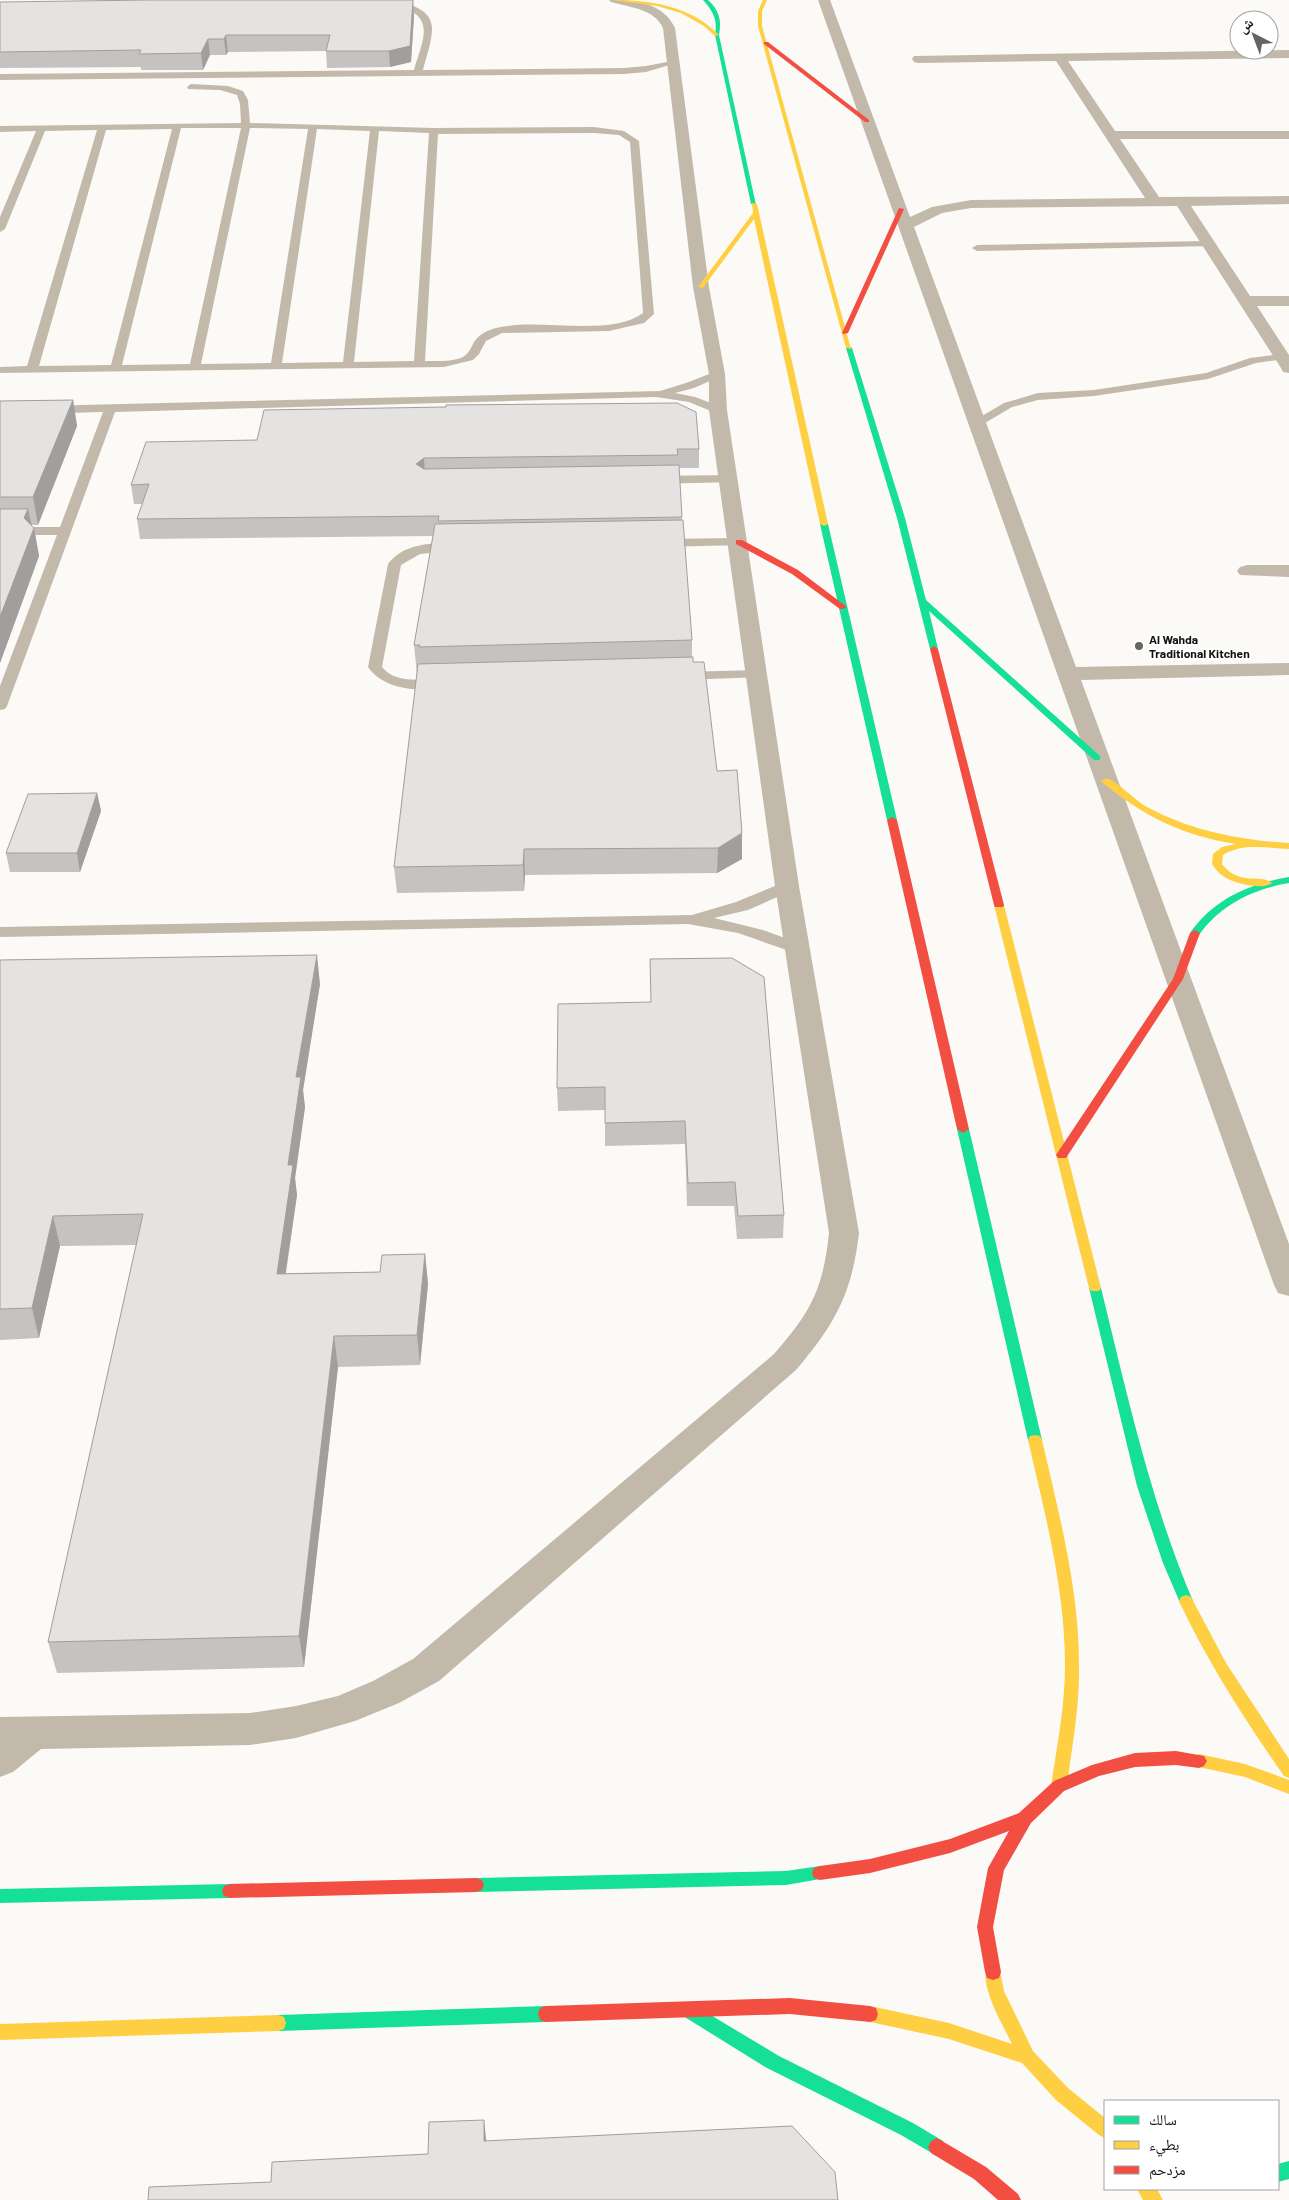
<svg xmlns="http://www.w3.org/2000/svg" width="1289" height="2200" viewBox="0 0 1289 2200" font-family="Barlow,'Noto Naskh Arabic',sans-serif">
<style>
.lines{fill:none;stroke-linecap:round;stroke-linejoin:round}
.lane{fill:#c2b9ab;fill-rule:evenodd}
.street{fill:#c2b9ab;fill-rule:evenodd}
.fast{fill:#16e098;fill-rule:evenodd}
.slow{fill:#ffcf43;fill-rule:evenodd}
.jam{fill:#f24e42;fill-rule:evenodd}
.wall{fill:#c5c3c2}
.shaded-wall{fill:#a09f9e}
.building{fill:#e5e3e1;stroke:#a09f9e}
.poi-dot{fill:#656462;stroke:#fff;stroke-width:2}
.labels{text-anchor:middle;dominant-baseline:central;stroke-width:4.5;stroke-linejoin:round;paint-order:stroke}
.far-poi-label{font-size:12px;font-weight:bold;fill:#141311;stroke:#fff;text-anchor:start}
</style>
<rect width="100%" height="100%" fill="#fcfaf7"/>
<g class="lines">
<g class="lane">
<path d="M379 0C396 0 433 5 432 29 432 42 426 57 423 70L624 68 646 66 672 61 676 63 646 72 624 74 0 80V74L414 70C421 43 437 19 402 7 394 5 385 4 379 0Z"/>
<path d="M191 84 228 86 243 91 248 100 250 123 434 128 594 127 624 131 639 141 654 314 644 323 609 331 502 333 486 341 479 354 473 360 444 367 0 373V367L27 366 97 130 45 131 5 229 0 232V217L36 131 0 132V126L241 123 240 104 237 95 220 90 188 89 187 87ZM181 128H241L190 364 122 365ZM250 128 308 129 271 363 201 364ZM172 129 111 365 39 366 106 130ZM317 129 370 131 343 362 282 363ZM379 131 429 133 414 361 354 362ZM594 133 619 135 630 142 643 313C613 336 545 320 508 326 496 327 481 331 474 342 471 348 469 353 463 357 452 362 437 361 425 361L438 134Z"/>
<polygon points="1209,241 1214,244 1213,246 977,251 972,248 977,245"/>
<polygon points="1281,354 1287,357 1285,359 1256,363 1208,379 1094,396 1038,400 1012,407 980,426 972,426 970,423 1004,403 1038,393 1094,390 1206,373 1250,358"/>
<polygon points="717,371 721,372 723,374 721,376 694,388 675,393 695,397 722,407 724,410 718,414 689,402 656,397 115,412 7,706 5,709 0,710 0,686 57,535 0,535 0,527 60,527 103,412 0,415 0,407 660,391 686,383"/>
<polygon points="730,475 734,476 736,479 734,482 653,484 647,480 653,476"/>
<polygon points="739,538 746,542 744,545 660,547 653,543 660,539"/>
<path d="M455 543 460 544 462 547 460 550 420 554 401 565 382 667C395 684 422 679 441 679L446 680 448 683 446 686C420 693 384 690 368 667L388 564C404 543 431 543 455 543Z"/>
<polygon points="758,670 763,671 765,674 763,677 681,680 676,679 674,676 676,673 681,672"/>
<polygon points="787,881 793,882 795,886 793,890 748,910 714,918 763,930 804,945 807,949 804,953 798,954 738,933 688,924 0,937 0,927 692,915 736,902"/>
</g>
<g class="street">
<path d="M609 0C634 0 663 2 675 28L709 287 725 374 727 410 799 886 859 1233C852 1294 835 1324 796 1370L439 1681 399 1703 355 1721 296 1738 250 1745 41 1749 13 1772 0 1777V1717L250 1713 296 1706 338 1696 373 1681 413 1659 774 1354C811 1312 823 1289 829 1233L775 886 709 410V374L693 287 663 28C655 9 629 7 611 2Z"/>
<polygon points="818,0 830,0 910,217 932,207 971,200 1145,198 1056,61 918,63 914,62 912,59 914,56 1289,50 1289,58 1068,61 1115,131 1289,131 1289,139 1120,139 1159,197 1289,196 1289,204 1191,206 1250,296 1289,296 1289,306 1257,306 1289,355 1289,373 1283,372 1281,368 1177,206 971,208 942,213 914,227 1076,667 1289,663 1289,675 1081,680 1289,1244 1289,1296 1278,1293 1274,1285"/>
<polygon points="1247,565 1289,565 1289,577 1240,575 1237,571 1240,567"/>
</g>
<g class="fast">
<path d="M703 0H708C719 10 722 20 719 35L756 205 751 204 715 35C718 20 713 11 703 0Z"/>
<polygon points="849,346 852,348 905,518 926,600 1100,756 1100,760 1094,760 929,611 938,649 934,652 930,649 897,518 846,348"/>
<polygon points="821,522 828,524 897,820 892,823 887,820 820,524"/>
<path d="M1289 877V883C1253 889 1220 905 1199 935L1195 936 1190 933C1214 899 1249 884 1289 877Z"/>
<polygon points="963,1125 969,1129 1042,1440 1040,1444 1035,1445 1030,1444 1028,1440 957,1129"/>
<path d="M1095 1284 1099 1285 1101 1288C1127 1394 1150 1500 1193 1601L1191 1605 1186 1607 1181 1605 1163 1563 1137 1486 1089 1288 1091 1285Z"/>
<polygon points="820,1866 826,1868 828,1873 826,1878 786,1885 476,1892 470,1890 468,1885 470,1880 476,1878 786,1871"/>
<polygon points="230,1884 236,1886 238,1891 236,1896 230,1898 0,1903 0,1889"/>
<polygon points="689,2002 779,2056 913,2123 943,2141 946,2147 943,2153 937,2156 901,2135 767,2068 683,2016 681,2010 683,2004"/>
<polygon points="546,2006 552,2008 554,2014 552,2020 546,2022 278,2031 272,2029 270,2023 272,2017 278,2015"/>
<polygon points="1289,2161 1289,2179 1278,2182 1278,2164"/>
</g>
<g class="slow">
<path d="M613 0C651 0 691 6 719 35L715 36 704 26 681 13 657 6Z"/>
<polygon points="763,0 767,0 762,11 762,26 851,349 846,348 758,26 758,11"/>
<polygon points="752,203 757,204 759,213 828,524 824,526 820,524 754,219 703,288 698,287 753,213"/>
<path d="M1106 778C1119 782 1134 800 1147 807 1192 831 1239 840 1289 843V849C1267 848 1242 843 1223 855L1222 864C1240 887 1260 873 1272 883 1263 891 1232 883 1223 876 1218 873 1215 868 1212 864L1213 854 1222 847 1236 844C1184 836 1143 816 1103 783L1101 781Z"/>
<polygon points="999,902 1004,905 1101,1288 1099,1291 1091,1291 1089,1288 994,905"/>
<path d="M1035 1435 1040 1436 1042 1440C1059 1514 1079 1588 1079 1665 1080 1705 1072 1746 1067 1786L1064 1791 1059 1793 1054 1791 1051 1786C1057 1746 1065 1706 1065 1665 1065 1589 1045 1514 1028 1440L1030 1436Z"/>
<path d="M1186 1595 1191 1597 1226 1663 1289 1759V1778L1284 1776C1245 1720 1208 1663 1179 1601L1181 1597Z"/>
<polygon points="1199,1754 1245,1764 1289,1780 1289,1794 1245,1777 1194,1766 1191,1761 1194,1756"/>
<path d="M993 1964 999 1966 1004 1991 1033 2051 1068 2088 1105 2118V2138L1099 2135 1056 2100 1022 2063 949 2039 870 2022 864 2020 862 2014 864 2008 870 2006 949 2023 1012 2044C1003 2025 979 1986 987 1966Z"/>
<polygon points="278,2015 284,2017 286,2023 284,2029 278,2031 0,2040 0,2024"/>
<polygon points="1137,2189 1157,2189 1163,2200 1143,2200"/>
</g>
<g class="jam">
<polygon points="764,42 768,42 869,120 869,122 865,122 764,44"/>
<polygon points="899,208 904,209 848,333 843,334 842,333"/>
<polygon points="736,540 742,540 798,570 847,607 843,609 840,609 792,574 736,544"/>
<polygon points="934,646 938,649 1004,905 1003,907 995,907 994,905 930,649"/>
<polygon points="892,817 897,820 969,1129 963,1133 957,1129 887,820"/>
<polygon points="1195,930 1200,933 1183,979 1066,1158 1058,1158 1056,1155 1058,1152 1173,979 1190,933"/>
<polygon points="1176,1751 1204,1756 1207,1761 1204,1766 1199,1768 1176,1765 1135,1767 1099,1776 1064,1791 1031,1823 1004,1870 993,1927 1001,1972 999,1978 993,1980 987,1978 985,1972 977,1927 988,1868 1009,1831 950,1853 870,1873 820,1880 814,1878 812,1873 814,1868 820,1866 870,1859 950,1839 1019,1813 1054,1781 1092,1765 1135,1753"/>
<polygon points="476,1878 482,1880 484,1885 482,1890 476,1892 230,1898 224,1896 222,1891 224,1886 230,1884"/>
<polygon points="790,1998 870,2006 876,2008 878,2014 876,2020 870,2022 790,2014 546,2022 540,2020 538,2014 540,2008 546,2006"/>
<polygon points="937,2138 986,2167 1018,2194 1021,2200 998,2200 974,2179 931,2153 928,2147 931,2141"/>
</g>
</g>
<g class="wall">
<polygon points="0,2 414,16 411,62 390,67 327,68 326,51 228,52 226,55 210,55 203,70 141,70 141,67 0,68"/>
<polygon points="73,400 77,426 38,525 31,525 34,528 39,556 0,663 0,401"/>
<polygon points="146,442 699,449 699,468 679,468 682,520 692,640 692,657 717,771 742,859 717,873 525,875 524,891 397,893 394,867 417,675 414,645 433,536 140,539 137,519 142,504 134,504 131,485"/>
<polygon points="97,793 101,811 80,872 10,872 6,853"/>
<polygon points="650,959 784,1215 783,1238 737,1239 734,1206 687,1206 685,1144 605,1146 605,1110 558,1111 557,1088 651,1002"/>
<polygon points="0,960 320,984 303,1090 305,1107 295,1178 297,1195 286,1273 380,1272 425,1254 428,1284 420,1365 338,1367 304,1667 57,1673 48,1642 136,1245 60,1246 39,1338 0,1340"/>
</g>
<g class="shaded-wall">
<polygon points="413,0 414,16 411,62 390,67 389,51"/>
<polygon points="226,35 228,52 226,55 224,39"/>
<polygon points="208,39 210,55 203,70 201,53"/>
<polygon points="73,400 77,426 38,525 33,497"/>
<polygon points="424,458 425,477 416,464"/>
<polygon points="28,509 33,531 34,528 39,556 0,663 0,617 24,518"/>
<polygon points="97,793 101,811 80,872 77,853"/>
<polygon points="742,833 742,859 717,873 718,848"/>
<polygon points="524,849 525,875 524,891 523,865"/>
<polygon points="317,955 320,984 303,1090 305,1107 295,1178 297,1195 281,1304 277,1274 288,1165 296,1077"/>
<polygon points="53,1216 60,1246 39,1338 32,1308"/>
<polygon points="425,1254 428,1284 420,1365 417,1335"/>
<polygon points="334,1336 338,1367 304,1667 299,1636"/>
<polygon points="484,2120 487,2147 484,2141"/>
</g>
<g class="building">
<polygon points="148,0 413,0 410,46 389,51 326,51 330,35 226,35 224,39 208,39 201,53 139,54 141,50 0,52 0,2"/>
<polygon points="73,400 33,497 0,497 0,401"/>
<polygon points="677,403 696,412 699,449 677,449 678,455 424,458 416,464 424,469 679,465 682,517 438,521 439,516 137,519 149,484 131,485 146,442 257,440 264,410 446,407 446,405"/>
<polygon points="0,509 28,509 24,518 34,528 0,617"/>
<polygon points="683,520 692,640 419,647 420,645 414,645 435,524"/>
<polygon points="693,657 693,662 704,662 717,771 737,770 742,833 718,848 524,849 523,865 394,867 418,664"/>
<polygon points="97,793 77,853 6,853 28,794"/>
<polygon points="317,955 296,1077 301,1077 288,1165 293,1165 277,1274 380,1272 382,1255 425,1254 417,1335 334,1336 299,1636 48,1642 143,1214 53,1216 32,1308 0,1309 0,960"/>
<polygon points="732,958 764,977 784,1215 738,1216 735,1182 688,1183 685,1121 605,1123 605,1087 557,1088 558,1004 651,1002 650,959"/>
<polygon points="484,2120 484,2141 792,2126 835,2172 838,2200 148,2200 149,2187 271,2182 272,2162 428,2154 429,2122"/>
</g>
<circle class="poi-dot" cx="1139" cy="646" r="5"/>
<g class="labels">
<g class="far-poi-label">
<text x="1149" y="639">Al Wahda<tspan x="1149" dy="14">Traditional Kitchen</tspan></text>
</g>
</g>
<rect x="1104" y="2100" width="175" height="90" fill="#ffffff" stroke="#a1a1a0"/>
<rect x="1114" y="2116" width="25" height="8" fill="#16e098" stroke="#a1a1a0"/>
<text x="1149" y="2125" font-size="15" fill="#141311">سالك</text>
<rect x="1114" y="2141" width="25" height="8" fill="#ffcf43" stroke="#a1a1a0"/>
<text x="1149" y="2150" font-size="15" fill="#141311">بطيء</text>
<rect x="1114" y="2166" width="25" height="8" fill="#f24e42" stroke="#a1a1a0"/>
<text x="1149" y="2175" font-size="15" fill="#141311">مزدحم</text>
<g transform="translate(1254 35) rotate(318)"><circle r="24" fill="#ffffff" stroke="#a1a1a0"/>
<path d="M0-4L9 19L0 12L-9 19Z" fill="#656462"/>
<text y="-8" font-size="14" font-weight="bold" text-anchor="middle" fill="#141311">ش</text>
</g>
</svg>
